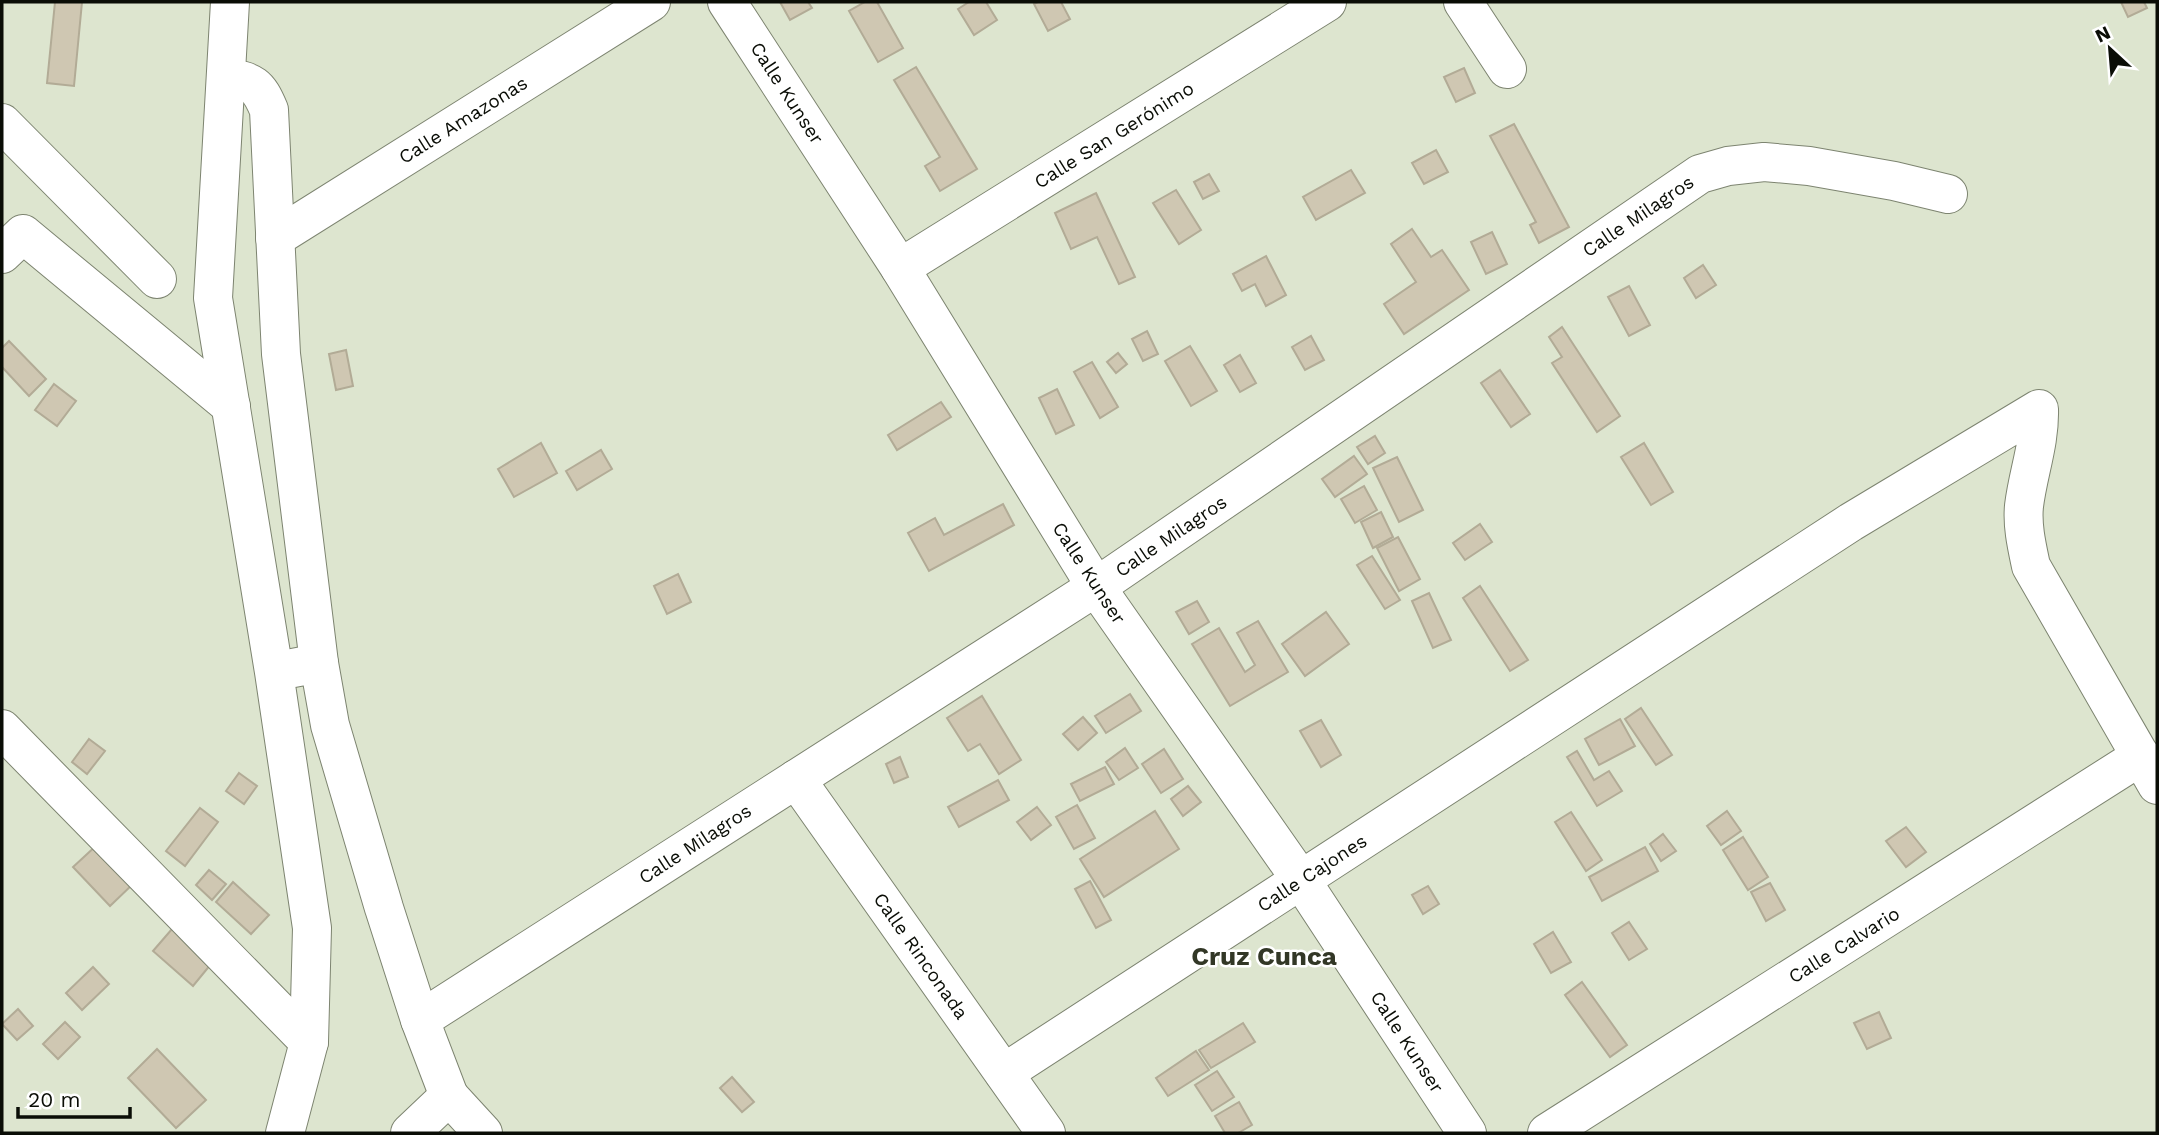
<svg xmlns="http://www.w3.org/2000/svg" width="2159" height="1135" viewBox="0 0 2159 1135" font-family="'Work Sans',sans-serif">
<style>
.building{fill:#cfc7b2;stroke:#b2ab96;stroke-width:2}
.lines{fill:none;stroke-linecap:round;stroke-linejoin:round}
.minor-casing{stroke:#7d8470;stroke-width:40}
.tertiary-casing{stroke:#7d8470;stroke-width:40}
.primary-casing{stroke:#7d8470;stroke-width:40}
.minor{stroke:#fff;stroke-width:38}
.tertiary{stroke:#fff;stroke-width:38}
.primary{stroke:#fff;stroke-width:38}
.labels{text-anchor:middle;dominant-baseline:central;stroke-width:5;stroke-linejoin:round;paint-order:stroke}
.street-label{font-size:19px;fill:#0a0d06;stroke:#fff}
.district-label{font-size:26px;font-weight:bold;fill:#323726;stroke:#fff}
</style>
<rect width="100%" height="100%" fill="#dde5cf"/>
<g class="building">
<polygon points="55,2 82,2 74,86 47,83"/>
<polygon points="780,2 808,2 812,8 790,20"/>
<polygon points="865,2 877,2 903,48 878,62 849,11"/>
<polygon points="969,2 986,2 997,20 974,35 958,9"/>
<polygon points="1038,2 1061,2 1070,19 1048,31 1034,4"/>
<polygon points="2121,2 2144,2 2147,8 2128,17"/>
<polygon points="916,67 977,169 940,191 925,166 940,157 894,80"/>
<polygon points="1464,68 1475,93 1456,102 1444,77"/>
<polygon points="1514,124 1569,227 1539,243 1530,225 1536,222 1490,136"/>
<polygon points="1436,150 1448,172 1424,184 1412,163"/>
<polygon points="1351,170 1365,193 1316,220 1303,197"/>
<polygon points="1209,174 1219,191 1203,199 1194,182"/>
<polygon points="1176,190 1201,230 1179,244 1153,203"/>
<polygon points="1096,193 1135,277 1119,284 1097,237 1071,249 1055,213"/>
<polygon points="1412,229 1431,257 1442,250 1469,290 1404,334 1384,304 1416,282 1391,244"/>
<polygon points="1492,232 1507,264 1486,274 1471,242"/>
<polygon points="1266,256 1286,295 1266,306 1255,284 1242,291 1233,274"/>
<polygon points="1703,265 1716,285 1696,298 1684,278"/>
<polygon points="1629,286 1650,325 1629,336 1608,297"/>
<polygon points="1562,327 1620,416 1597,432 1552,363 1562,357 1549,337"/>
<polygon points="1147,331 1158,354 1143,361 1132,339"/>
<polygon points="1311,336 1324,360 1305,370 1292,347"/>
<polygon points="9,341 46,379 29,396 2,367 2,348"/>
<polygon points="1190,346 1217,391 1191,406 1165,361"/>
<polygon points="346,350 353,386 336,390 329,354"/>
<polygon points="1118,353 1127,364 1116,373 1107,362"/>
<polygon points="1240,355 1256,383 1240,392 1224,365"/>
<polygon points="1092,362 1118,407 1100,418 1074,372"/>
<polygon points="1500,370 1530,414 1511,427 1481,383"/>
<polygon points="54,384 76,401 57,426 35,410"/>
<polygon points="1057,389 1074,425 1056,434 1039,398"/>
<polygon points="941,402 951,417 897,450 888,435"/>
<polygon points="1375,436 1385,453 1368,464 1357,447"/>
<polygon points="541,443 557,473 514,497 498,469"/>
<polygon points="1644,443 1673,492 1651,505 1621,457"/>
<polygon points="601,450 612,469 577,490 566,471"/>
<polygon points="1354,456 1367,474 1335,497 1322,479"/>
<polygon points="1397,457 1423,510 1399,522 1373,468"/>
<polygon points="1364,486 1377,510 1355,523 1341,499"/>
<polygon points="1003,504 1014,525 929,571 908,533 935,518 944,535"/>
<polygon points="1381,512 1393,537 1373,548 1361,522"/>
<polygon points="1480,524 1492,542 1465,560 1453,543"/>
<polygon points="1398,537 1420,579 1399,591 1377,548"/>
<polygon points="1372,556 1400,600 1385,609 1357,565"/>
<polygon points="678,574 691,602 667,614 654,586"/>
<polygon points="1480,586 1528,660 1510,671 1463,598"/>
<polygon points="1429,593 1451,640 1433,648 1412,601"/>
<polygon points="1197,601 1209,622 1189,634 1176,612"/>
<polygon points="1326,612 1349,644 1305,676 1282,644"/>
<polygon points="1258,621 1288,672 1230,706 1192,644 1219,628 1245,672 1255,665 1237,633"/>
<polygon points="1130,694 1141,711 1106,733 1095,716"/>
<polygon points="982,696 1021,760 999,774 980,744 968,751 947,718"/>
<polygon points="1641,708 1672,755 1656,765 1625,719"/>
<polygon points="1083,717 1097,733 1078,750 1063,734"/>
<polygon points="1620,719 1635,746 1599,765 1585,739"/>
<polygon points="1321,720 1341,755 1321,767 1300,731"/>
<polygon points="89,739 105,751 87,774 72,762"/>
<polygon points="1125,748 1138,768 1119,780 1106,762"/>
<polygon points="1164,749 1183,779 1161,793 1142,764"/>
<polygon points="1577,751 1594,780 1609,771 1622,791 1597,806 1567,757"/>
<polygon points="900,757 908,777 894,783 886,764"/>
<polygon points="1105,767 1114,784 1080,801 1071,784"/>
<polygon points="239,773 257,786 244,804 226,791"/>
<polygon points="998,780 1009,800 959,827 948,807"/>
<polygon points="1188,786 1201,802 1183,816 1171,799"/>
<polygon points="1077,805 1095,838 1074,849 1056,817"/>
<polygon points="1037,807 1051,825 1031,840 1017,822"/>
<polygon points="200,808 218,822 185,866 166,851"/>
<polygon points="1155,811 1179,849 1104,897 1080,859"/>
<polygon points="1727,811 1741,831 1721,845 1707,826"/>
<polygon points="1571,812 1602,860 1586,871 1555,822"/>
<polygon points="1906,827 1926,852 1906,867 1886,841"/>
<polygon points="1663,834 1676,851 1661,861 1650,844"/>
<polygon points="1743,837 1768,877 1748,890 1723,850"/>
<polygon points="98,844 134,883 110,906 73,867"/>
<polygon points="1645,847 1658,871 1602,901 1589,877"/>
<polygon points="209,870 226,884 212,900 196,885"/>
<polygon points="1090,881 1111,920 1096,928 1075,889"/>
<polygon points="233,882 269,915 251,934 216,902"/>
<polygon points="1770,883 1785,910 1766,921 1751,892"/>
<polygon points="1428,886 1439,904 1423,914 1412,895"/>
<polygon points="1629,922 1647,949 1629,960 1612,933"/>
<polygon points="172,929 211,964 193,986 153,951"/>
<polygon points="1553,932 1571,962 1551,973 1534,944"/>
<polygon points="93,967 109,984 82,1010 66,993"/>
<polygon points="1582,982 1627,1045 1610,1057 1565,995"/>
<polygon points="18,1009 33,1026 17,1040 2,1024"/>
<polygon points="1879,1012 1891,1038 1867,1049 1854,1023"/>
<polygon points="65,1022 80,1037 58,1059 43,1044"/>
<polygon points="1243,1023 1255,1042 1211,1068 1199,1050"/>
<polygon points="157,1049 206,1100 176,1128 128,1078"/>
<polygon points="1196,1051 1209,1070 1168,1096 1156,1078"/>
<polygon points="1217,1071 1234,1097 1212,1111 1195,1085"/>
<polygon points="732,1077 754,1102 742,1112 720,1088"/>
<polygon points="1239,1102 1252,1125 1238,1133 1225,1133 1215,1116"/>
</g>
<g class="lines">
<g class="minor-casing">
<g id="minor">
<polyline points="727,2 900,268 1096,587 1301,880 1467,1133"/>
<polyline points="1463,2 1507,69"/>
<path d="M226 77C253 82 258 84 269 110L281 354 319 663"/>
<polyline points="2,123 157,279"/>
<polyline points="275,238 651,2"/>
<polyline points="2,254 23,234 231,406"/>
<polyline points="900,268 1327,2"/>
<polyline points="293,668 319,663 330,725 384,908 420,1020 449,1096"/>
<polyline points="2,729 309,1042"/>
<polyline points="796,779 1046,1133"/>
<polyline points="420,1020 1096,587 1700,174 1728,166 1764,162 1809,166 1894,181 1948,194"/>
<path d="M1004 1073 1851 522 2039 409C2040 443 2028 473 2024 506 2022 526 2027 547 2031 566L2157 785"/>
<polyline points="1547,1133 2141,756"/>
</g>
</g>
<g class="tertiary-casing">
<polyline id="tertiary" points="410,1133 449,1096 483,1133"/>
</g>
<g class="primary-casing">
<polyline id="primary" points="230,2 213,298 274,672 312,928 309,1042 285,1133"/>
</g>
<use href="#minor" class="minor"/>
<use href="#tertiary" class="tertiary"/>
<use href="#primary" class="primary"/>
</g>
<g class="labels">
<g class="street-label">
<text transform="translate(787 93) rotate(57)">Calle Kunser</text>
<text transform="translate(463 120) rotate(-32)">Calle Amazonas</text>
<text transform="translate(1114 135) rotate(-32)">Calle San Gerónimo</text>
<text transform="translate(1638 216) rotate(-34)">Calle Milagros</text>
<text transform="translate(1171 536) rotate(-34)">Calle Milagros</text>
<text transform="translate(1089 573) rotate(57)">Calle Kunser</text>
<text transform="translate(695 844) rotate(-33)">Calle Milagros</text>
<text transform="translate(1312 873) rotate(-33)">Calle Cajones</text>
<text transform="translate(1844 945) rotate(-32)">Calle Calvario</text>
<text transform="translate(921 956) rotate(55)">Calle Rinconada</text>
<text transform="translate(1407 1042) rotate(57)">Calle Kunser</text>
</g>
<g class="district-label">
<text x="1264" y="956">Cruz Cunca</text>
</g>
</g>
<rect width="2159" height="1135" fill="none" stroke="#0a0d06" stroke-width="7"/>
<g transform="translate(2110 49) rotate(334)" stroke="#ffffff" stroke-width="5" paint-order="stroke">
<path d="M0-5L12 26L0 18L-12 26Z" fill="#0a0d06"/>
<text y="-10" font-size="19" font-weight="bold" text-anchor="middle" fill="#0a0d06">N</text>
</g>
<path d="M18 1107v10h112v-10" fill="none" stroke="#0a0d06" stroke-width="3.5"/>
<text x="28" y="1107" font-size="21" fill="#0a0d06" stroke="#ffffff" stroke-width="5" paint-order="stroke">20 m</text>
</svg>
